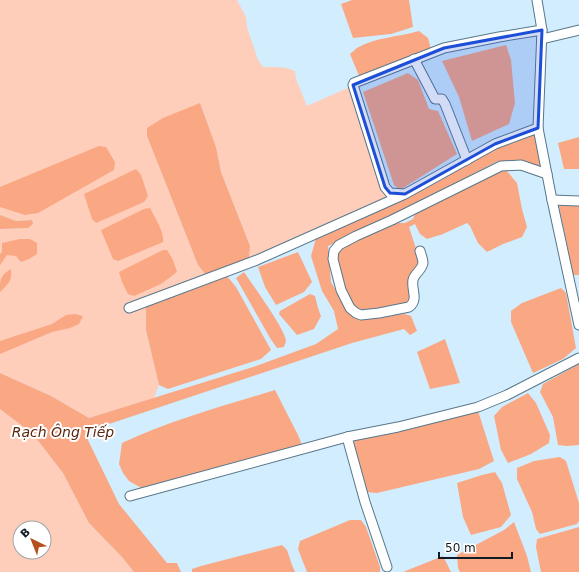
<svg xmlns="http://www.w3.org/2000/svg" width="579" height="572" viewBox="0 0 579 572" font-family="'DejaVu Sans',sans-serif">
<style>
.green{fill:#feceba;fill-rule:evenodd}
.water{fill:#faa784}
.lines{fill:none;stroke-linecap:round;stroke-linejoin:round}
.street-casing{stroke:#58778a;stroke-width:11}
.street{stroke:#fff;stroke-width:9}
.marked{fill:#1d4ed8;fill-opacity:0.2;stroke:#1d4ed8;stroke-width:3;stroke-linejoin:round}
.labels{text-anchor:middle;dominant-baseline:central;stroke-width:4;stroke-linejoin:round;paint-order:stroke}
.water-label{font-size:14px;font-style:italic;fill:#5a270f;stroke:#fff}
</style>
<rect width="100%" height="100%" fill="#d2edfe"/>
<g class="green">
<path d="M0 0H237L246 17 247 27 258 60 263 67C274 67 285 66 295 71L296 79 307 106 350 87 391 197 249 259 250 246 221 172 216 147 200 103 147 136 198 265 206 275 146 305V330L154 364 159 385 154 398 89 418 51 396 0 373V229L27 228 32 220 16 221 0 215Z"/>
<path d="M0 409 33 434 63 473 89 523 122 557 134 572H0ZM20 528H44V552H20Z"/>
</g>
<g class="water">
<polygon points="352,0 409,0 413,27 391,34 353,38 341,4"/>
<path d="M419 31 428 38 431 49 359 76 350 54C353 52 355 49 357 48 376 37 399 37 419 31Z"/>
<polygon points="506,45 511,60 515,103 509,124 472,141 459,97 442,61"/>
<polygon points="408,73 418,80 429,109 438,111 457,154 400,190 394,185 363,92"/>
<polygon points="200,103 216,147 221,172 250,246 249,259 206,275 198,265 147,136 147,128 163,118"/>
<polygon points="535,132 542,168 523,161 498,161 382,221 328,246 331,282 346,308 358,317 405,314 411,316 417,331 410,335 404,329 352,343 91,430 87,438 119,504 167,563 177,563 181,572 134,572 122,557 89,523 63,473 33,434 0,409 0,373 51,396 89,418 253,367 316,344 338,329 334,311 322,291 311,256 316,238 496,148"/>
<polygon points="579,137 579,169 564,169 558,143"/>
<polygon points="99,146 106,147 115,162 114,170 38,213 25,215 0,207 0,187"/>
<polygon points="136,169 141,175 148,196 144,202 96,223 92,219 84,194"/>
<polygon points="498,170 507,171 517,183 522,209 527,227 522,237 503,244 487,252 478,243 470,226 467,223 443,234 427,239 420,234 415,224 409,227 420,261 414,298 402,307 364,312 354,309 343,283 334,261 337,248 391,225 399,223 405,223 413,219 415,214"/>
<polygon points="579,205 579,275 573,275 559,206"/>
<path d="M150 208C154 216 165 233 163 242L118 261 113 259 101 230 144 209Z"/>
<polygon points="0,215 16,221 32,220 33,224 28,228 0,229"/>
<polygon points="20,239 30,239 37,243 37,254 29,259 21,262 16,256 7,255 0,265 0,254 2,252 2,243"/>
<polygon points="163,250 167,250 173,260 177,272 161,284 134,296 128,294 122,282 119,272"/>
<polygon points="298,252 312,282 304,292 276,305 265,287 258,267"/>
<path d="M11 269C12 281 9 283 0 292 0 279 0 276 11 269Z"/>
<path d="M244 272C252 284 286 330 286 341 286 343 284 345 284 347L277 348 270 338 236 278Z"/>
<polygon points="226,275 236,287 271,350 261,359 168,389 159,385 154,364 146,330 146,305"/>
<polygon points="561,288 566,293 576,348 563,359 533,373 511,322 511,311 522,303"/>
<polygon points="310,294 315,296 318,308 321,316 314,329 297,335 279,314 280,311"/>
<polygon points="75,314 83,316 79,324 70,328 52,332 0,354 0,341 43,327 52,324 66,315"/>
<polygon points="445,339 460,383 430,389 417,352"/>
<polygon points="579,364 579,445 567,446 558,445 553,417 540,392 543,384"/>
<path d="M275 390 298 435 302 445 143 489 129 481 123 473 119 464 122 443C171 420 223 406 275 390Z"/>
<polygon points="528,393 536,403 550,435 549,443 531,454 508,463 501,450 494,416 502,407"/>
<polygon points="478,411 494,461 479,469 377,493 366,492 351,440"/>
<polygon points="560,457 566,461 579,503 579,521 577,524 540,534 536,529 532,512 517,479 517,468 534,461"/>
<polygon points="495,472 502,483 511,515 501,527 471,535 463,517 457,483 482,475"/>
<polygon points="350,520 361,520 366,527 380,567 380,572 307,572 298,549 300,541"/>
<polygon points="514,522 527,556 531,572 460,572 458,568 457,555 504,530"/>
<polygon points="579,527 579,572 541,572 536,547 537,539"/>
<polygon points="282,545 287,550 292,565 295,572 192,572 192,569 201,566"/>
<polygon points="443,556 451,572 403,572"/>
</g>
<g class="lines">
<g class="street-casing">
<g id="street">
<polyline points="537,0 542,30 538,128 552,200 579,325"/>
<polyline points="542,39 579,30"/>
<polyline points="414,59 435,99 442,99 445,104 467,160"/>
<polyline points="538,128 495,144 405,194 390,193 385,187 353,85 354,83 444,48 499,37 542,30"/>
<polyline points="552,200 579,201"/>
<path d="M420 251C421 254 423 260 423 263 422 270 414 274 413 280 411 289 419 300 409 307L379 313 361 315 356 313 350 308 341 290 333 259 334 251 339 245 356 236 392 220 501 166 521 165 547 174"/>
<polyline points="129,308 257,260 403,195"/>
<polyline points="347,437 365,502 387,567"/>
<polyline points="130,496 347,437 398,427 478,407 507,395 579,358"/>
</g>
</g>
<use href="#street" class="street"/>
</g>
<path class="marked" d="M542 30 538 128 495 144 405 194 390 193 385 187 353 85 444 48Z"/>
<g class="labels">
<g class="water-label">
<text x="63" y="432">Rạch Ông Tiếp</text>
</g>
</g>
<g transform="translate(32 540) rotate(317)"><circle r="19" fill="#ffffff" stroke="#9fa4a7"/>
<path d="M0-3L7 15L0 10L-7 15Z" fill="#b5501e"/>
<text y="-6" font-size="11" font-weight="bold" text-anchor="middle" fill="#101c24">B</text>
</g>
<path d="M439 552v6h73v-6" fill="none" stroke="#101c24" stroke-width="2"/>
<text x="445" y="552" font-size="12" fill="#101c24" stroke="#ffffff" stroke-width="3" paint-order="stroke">50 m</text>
</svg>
